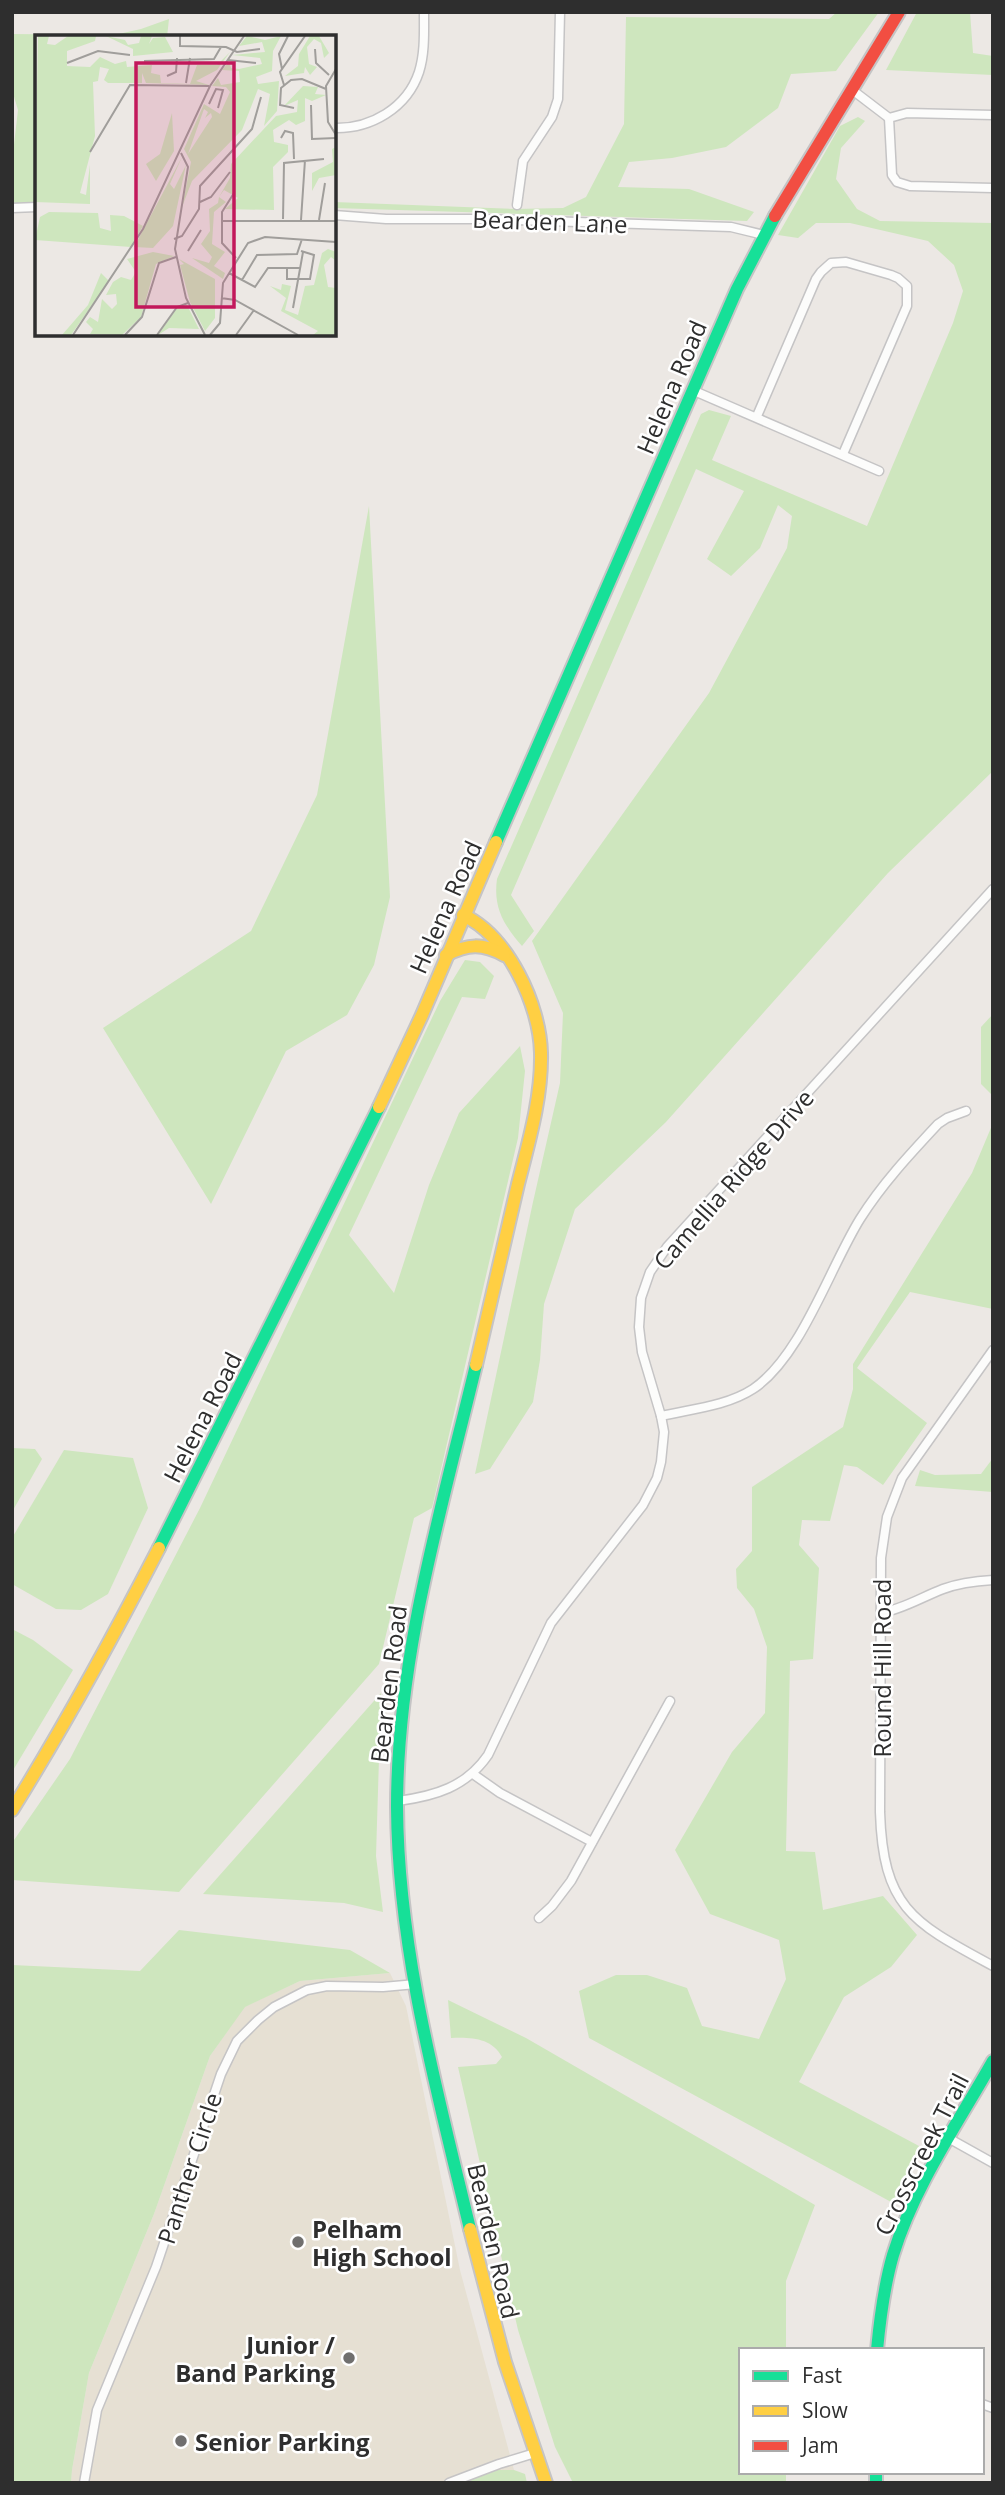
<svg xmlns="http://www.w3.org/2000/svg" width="1005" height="2495" viewBox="0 0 1005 2495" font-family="'Open Sans',sans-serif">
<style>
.education{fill:#e6e0d3}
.green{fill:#cee6be}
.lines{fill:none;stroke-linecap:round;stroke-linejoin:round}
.street-casing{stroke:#c5c4c5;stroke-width:11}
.fast-casing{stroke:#c5c4c5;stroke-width:16}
.slow-casing{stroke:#c5c4c5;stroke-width:16}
.jam-casing{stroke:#c5c4c5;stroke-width:16}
.street{stroke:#fcfcfb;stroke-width:8}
.fast{stroke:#16e098;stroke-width:12}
.slow{stroke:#ffcf43;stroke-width:12}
.jam{stroke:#f24e42;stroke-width:12}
.poi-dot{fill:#706f6e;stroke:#fff;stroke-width:2.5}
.labels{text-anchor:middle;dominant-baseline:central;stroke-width:5;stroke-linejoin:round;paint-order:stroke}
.street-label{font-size:24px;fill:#2e2e2e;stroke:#fff}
.poi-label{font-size:24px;font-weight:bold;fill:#2e2e2e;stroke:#fff;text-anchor:start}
.inset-road{fill:none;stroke:#a09e9b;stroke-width:2}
.view{fill:#c2185b;fill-opacity:0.15;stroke:#c2185b;stroke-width:3.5}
.inset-edge{fill:none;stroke:#2e2e2e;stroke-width:3.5}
</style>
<rect width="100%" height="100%" fill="#ece8e4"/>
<polygon class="education" points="390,1973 406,2006 460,2270 514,2470 496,2470 456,2483 71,2483 72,2470 89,2373 154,2214 210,2056 244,2007 300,1981"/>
<g class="green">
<polygon points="837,12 879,12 836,71 791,74 778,108 726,147 672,158 629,162 618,187 689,189 754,212 747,221 334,208 334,202 514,209 563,208 586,197 624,124 626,17 829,19"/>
<polygon points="917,12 970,12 973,53 993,56 993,75 886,70"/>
<polygon points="169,19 167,37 37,37 37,204 12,204 12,162 18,110 12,90 12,34 114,35 141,29"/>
<path d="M858 117 865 121 841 148 836 179 857 209 880 221 993 223V771L888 873 666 1122 575 1209 544 1304 540 1360 533 1402 490 1469 475 1474 533 1202 560 1083 563 1013 532 941 709 693 787 548 792 516 778 505 760 548 731 576 707 559 744 491 696 469 511 895 534 931 522 946C504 925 493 908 497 879L701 414 709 410 731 416 712 460 867 526 953 323 963 291 954 265 928 241 850 223H816L798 238 778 235 840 126Z"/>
<polygon points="369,506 390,897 374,965 347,1015 286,1051 211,1204 103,1028 251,931 317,795"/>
<polygon points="465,960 480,962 494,976 485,999 462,997 349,1235 394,1293 429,1185 459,1113 520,1046 525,1071 518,1138 432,1508 414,1518 379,1664 179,1892 12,1880 12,1843 70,1759 200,1508 440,1001"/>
<polygon points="993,1014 993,1096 981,1084 981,1027"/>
<polygon points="993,1123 993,1309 910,1292 857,1368 927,1423 883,1485 857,1467 844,1465 830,1521 802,1520 799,1545 819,1568 813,1659 790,1661 786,1851 815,1852 823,1910 883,1896 917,1935 891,1967 844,1997 799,2082 919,2146 893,2203 589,2038 579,1991 616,1975 647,1975 687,1988 702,2026 759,2039 786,1979 779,1940 710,1914 675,1850 732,1752 765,1713 767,1647 754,1609 737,1588 736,1569 752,1551 752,1487 843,1427 853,1389 853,1364 972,1173"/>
<polygon points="12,1448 35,1449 42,1459 12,1512"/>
<polygon points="64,1450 133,1458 148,1508 108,1594 81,1610 56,1609 12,1584 12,1538"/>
<polygon points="993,1458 993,1492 915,1486 920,1470 935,1475 981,1474"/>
<polygon points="12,1629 33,1640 73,1670 12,1772"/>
<polygon points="381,1693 376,1856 383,1912 344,1903 203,1894"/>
<polygon points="179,1930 350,1950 390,1973 300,1981 245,2007 210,2056 154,2214 89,2373 72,2470 71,2483 12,2483 12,1965 140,1971"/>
<path d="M448 2000 526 2038 815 2205 786 2281V2350H741V2472H786V2483H573L555 2447 518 2330 458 2067 496 2064 502 2057C492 2038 471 2037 451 2038Z"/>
<polygon points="497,2470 514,2470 525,2474 527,2483 456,2483"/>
</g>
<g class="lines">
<g class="street-casing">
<g id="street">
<polyline points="851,89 889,118"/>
<polyline points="993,115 907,113 889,118 892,175 897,182 910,186 993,188"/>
<path d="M334 128C371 129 407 108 419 72 425 53 424 32 424 12"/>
<polyline points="517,205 523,161 552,117 558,99 560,12"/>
<polyline points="12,208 37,207"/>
<polyline points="334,215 386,219 481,219 731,227 764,235"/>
<polyline points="692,390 879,471"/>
<polyline points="757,416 816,279 821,272 831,263 846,262 891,275 898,278 907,286 907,306 843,454"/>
<path d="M993 1350 902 1478 887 1517 881 1558 880 1812C883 1909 914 1923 993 1966"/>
<path d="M661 1416C691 1409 727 1406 753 1389 801 1357 829 1269 860 1219 882 1184 910 1154 938 1124L947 1118 966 1111"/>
<path d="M881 1613C903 1609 922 1597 943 1589 959 1583 976 1581 993 1580"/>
<polyline points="473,1774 500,1793 592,1842"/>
<path d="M398 1801C435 1796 466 1787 488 1755L551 1623 643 1505 657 1478 661 1462 664 1432 661 1416 642 1352 639 1327 641 1298 650 1272 667 1247 993 889"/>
<polyline points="539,1918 552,1906 571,1881 670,1701"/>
<polyline points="950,2139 993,2163"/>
<polyline points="982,2404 993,2408"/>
<polyline points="84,2483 97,2410 156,2267 221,2074 237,2041 258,2020 274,2007 307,1990 327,1986 383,1987 416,1984"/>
<polyline points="449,2483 499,2464 535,2453"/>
</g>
</g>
<g class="fast-casing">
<g id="fast">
<polyline points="496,842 737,289 775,216"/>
<polyline points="159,1548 379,1107"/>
<path d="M470 2229C437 2091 398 1950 397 1807 397 1657 441 1511 476 1365"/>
<path d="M877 2350C880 2318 884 2286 893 2255 914 2186 958 2123 993 2061"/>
<polyline points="876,2472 876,2483"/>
</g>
</g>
<g class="slow-casing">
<g id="slow">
<path d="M463 915C508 936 540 1005 541 1053 542 1097 529 1141 518 1184 504 1244 490 1305 476 1365"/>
<path d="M446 955C468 944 482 943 504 955"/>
<polyline points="379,1107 422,1015 496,842"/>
<path d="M12 1810C65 1725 113 1637 159 1548"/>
<polyline points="470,2229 505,2362 546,2483"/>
</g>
</g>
<g class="jam-casing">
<polyline id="jam" points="775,216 899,12"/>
</g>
<use href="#street" class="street"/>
<use href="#fast" class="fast"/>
<use href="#slow" class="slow"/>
<use href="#jam" class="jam"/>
</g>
<g class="poi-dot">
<circle cx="298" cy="2242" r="7"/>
<circle cx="349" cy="2358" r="7"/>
<circle cx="181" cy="2441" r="7"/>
</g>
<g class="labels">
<g class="street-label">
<text transform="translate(550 221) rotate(2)">Bearden Lane</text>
<text transform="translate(671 387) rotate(-67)">Helena Road</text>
<text transform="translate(445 907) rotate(-66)">Helena Road</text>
<text transform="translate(733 1179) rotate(-49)">Camellia Ridge Drive</text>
<text transform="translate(202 1417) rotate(-63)">Helena Road</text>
<text transform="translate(881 1668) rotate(-90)">Round Hill Road</text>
<text transform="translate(388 1684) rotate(-83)">Bearden Road</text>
<text transform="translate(921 2154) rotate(-63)">Crosscreek Trail</text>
<text transform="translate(189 2168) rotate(-72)">Panther Circle</text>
<text transform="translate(494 2241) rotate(77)">Bearden Road</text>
</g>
<g class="poi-label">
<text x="312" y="2228">Pelham<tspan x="312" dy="28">High School</tspan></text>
<text x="335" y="2344" text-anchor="end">Junior /<tspan x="335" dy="28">Band Parking</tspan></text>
<text x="195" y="2441">Senior Parking</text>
</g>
</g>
<g transform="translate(35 35)">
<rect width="301" height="301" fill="#ece8e4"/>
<path d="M3 1H14L12 9 20 10 33 1H61L60 6 32 16V31L55 32 65 22 80 29 91 26 92 32 117 30 116 38 125 40 126 48 155 49 162 30H182L195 17 182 35 161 46 174 50 111 48 107 38V48H73L69 45 74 34 65 32 63 46 58 47 60 101 45 158 51 160 55 130V169L0 167ZM71 1 90 5 93 10 104 8 106 1H117L114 9 118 3 130 2 138 17 98 21V14ZM212 1 230 5 246 1 238 16 237 36 221 42 223 49 244 46 242 76 229 91 235 59 223 54 207 95 157 146 147 172 156 127 149 114 169 69 185 79 195 57 191 52 177 51 183 43 186 50 205 47 204 36 187 35 194 27 196 33 204 34 227 29 225 23 197 20 230 17 227 7 204 11ZM169 74 173 77 170 83 176 78 177 82 153 119ZM275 1H284L294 18 289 23 286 8 279 4 272 12 274 29 282 32 275 40 270 32 269 38 250 41 263 31 264 19ZM268 51 283 52 280 59 291 60 277 66 270 63V86L261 90 254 85 238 95 239 107 253 110V117L238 132 239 175 190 174 203 163 189 155 184 162 191 167 179 177 177 209 190 217 179 231 190 238 188 244 157 223 174 228 177 222 166 209 175 196 174 174 183 168 184 162 195 143 196 129 241 81 262 77 263 65 249 71ZM137 78 139 116 121 146 111 129 125 119ZM301 112V140L284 143 277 156V138L298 127 297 114ZM147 122 135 149 139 154 151 130 138 191 118 213 99 212ZM14 177 63 178 65 193 76 196 75 180 89 181 108 191 96 212 0 205 5 182ZM293 214 301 217V226L296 222 289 230 293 252 301 253V300H278L283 296 246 276 251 263 235 251 246 255 247 249 256 251 250 275 263 280 270 251 279 250 287 218ZM118 217 139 221 121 229 106 282 87 300 55 299 58 294 51 287 55 282 63 287 67 264 77 274 82 269 81 259 71 260 78 247 86 242 96 245 101 237 92 224ZM144 224 180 244V283L170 296 155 267 145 230 149 229ZM66 238 74 246 36 300H27L53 270ZM152 270 164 294 134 293 123 300 143 272Z" fill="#cee6be" fill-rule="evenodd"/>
<path class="inset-road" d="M145 1V11L191 12 202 17 225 14M280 14 281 28 294 40M193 25 221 28M109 26 179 24 186 12M32 28 63 16 95 20M247 34 244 19 253 1M301 34 291 51 293 87 301 100M132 41 141 37 142 23M151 48 155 23M249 50 245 37 270 1M174 69 181 54 188 55 183 73M276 70 277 104 301 103M259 73 245 70 246 53 256 45 267 44 291 54M246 103 250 96 258 98 259 124M55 117 95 50 174 51M146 118 153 132 140 214 151 263 170 300M199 158 187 177V208L201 223M165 167 176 162 195 137M248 184 249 128 289 124M266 185 270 125M284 185 290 148M187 186H301M139 204 147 201 164 174 165 151 217 94 226 62M153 216 166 195M252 233V244H275L279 220 266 216M194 238 220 252 233 233H265M207 245 222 220 262 219 267 204M186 263 200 265 263 300M258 273 268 217M38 300 108 194 175 51 209 1M90 300 107 282 124 228 141 222M122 300 142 272 153 268M175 300 185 288 188 248 213 208 230 202 301 207M201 300 219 275"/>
<path class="view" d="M101 28H199V272H101Z"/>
<rect width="301" height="301" class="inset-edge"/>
</g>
<rect width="1005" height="2495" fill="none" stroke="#2e2e2e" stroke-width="28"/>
<rect x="739" y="2348" width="245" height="126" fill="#ffffff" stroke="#ababab" stroke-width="2"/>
<rect x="753" y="2371" width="35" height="10" fill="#16e098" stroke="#ababab" stroke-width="2"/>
<text x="802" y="2383" font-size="21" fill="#2e2e2e">Fast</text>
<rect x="753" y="2406" width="35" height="10" fill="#ffcf43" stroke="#ababab" stroke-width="2"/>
<text x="802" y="2418" font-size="21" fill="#2e2e2e">Slow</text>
<rect x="753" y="2441" width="35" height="10" fill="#f24e42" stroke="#ababab" stroke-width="2"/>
<text x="802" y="2453" font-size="21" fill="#2e2e2e">Jam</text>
</svg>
